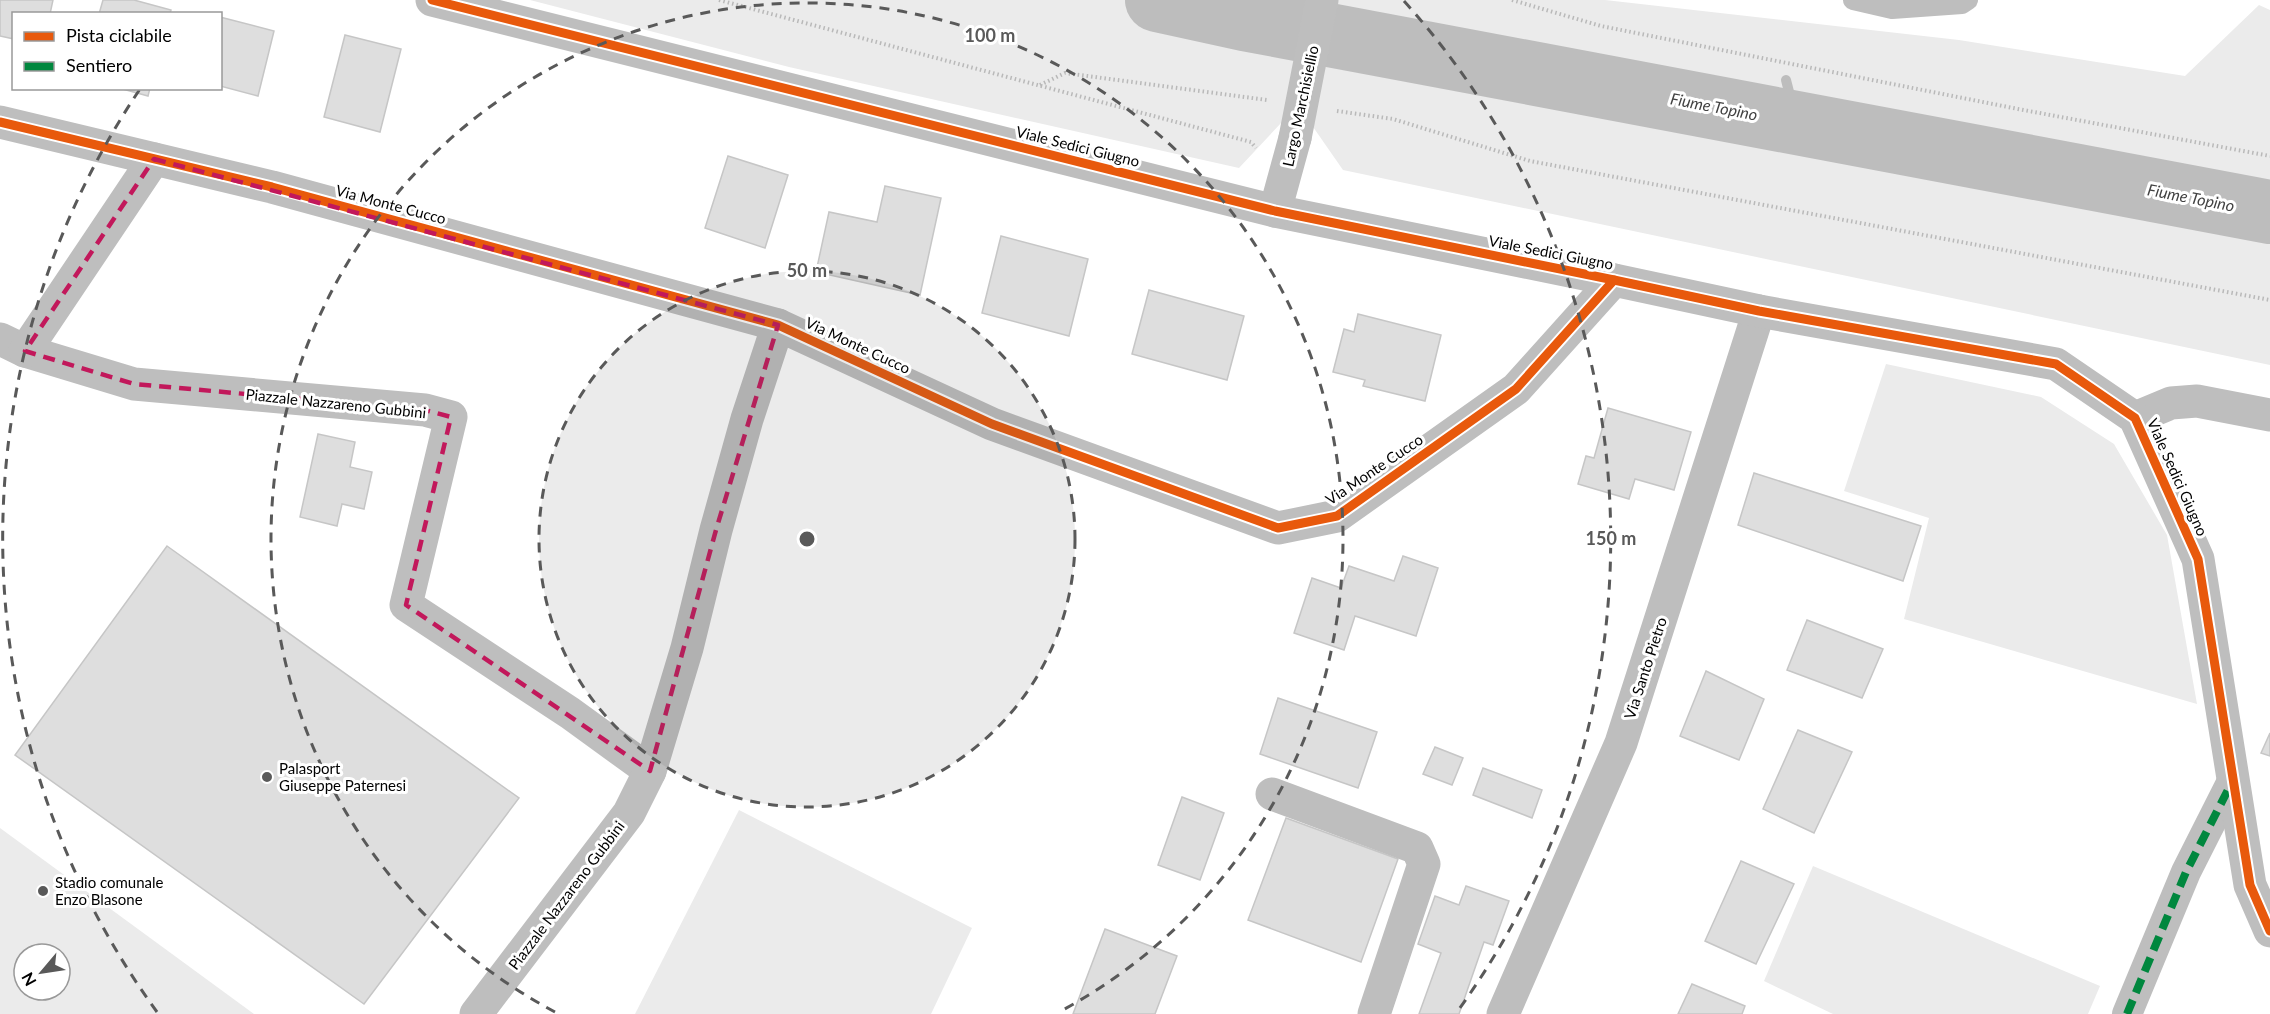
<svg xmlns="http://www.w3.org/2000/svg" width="2270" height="1014" viewBox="0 0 2270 1014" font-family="Lato,sans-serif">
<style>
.green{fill:#ebebeb;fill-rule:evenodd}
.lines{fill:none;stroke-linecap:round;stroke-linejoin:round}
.stream{stroke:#bdbdbd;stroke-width:10}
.river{stroke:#bdbdbd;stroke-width:64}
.building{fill:#dedede;stroke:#c6c6c6;stroke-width:1.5}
.path{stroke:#b9b9b9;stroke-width:4;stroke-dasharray:1.5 3;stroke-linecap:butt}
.service{stroke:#bebebe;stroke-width:20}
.pedestrian{stroke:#bebebe;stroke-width:30}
.minor{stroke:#bebebe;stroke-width:33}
.tertiary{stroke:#bebebe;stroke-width:33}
.tertiary-bridge{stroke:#bebebe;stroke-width:33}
.quiet{stroke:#00873e;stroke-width:8;stroke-dasharray:15 8;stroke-linecap:butt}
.cycleway-casing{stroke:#fff;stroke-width:13}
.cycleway{stroke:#e8590c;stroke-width:9}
.marked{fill:none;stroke:#c2185b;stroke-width:4.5;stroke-dasharray:12 8;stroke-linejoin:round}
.ring{fill:none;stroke:#595959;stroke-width:3;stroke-dasharray:10 8}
.poi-dot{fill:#595959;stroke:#fff;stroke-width:2}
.labels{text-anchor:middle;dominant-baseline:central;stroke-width:6;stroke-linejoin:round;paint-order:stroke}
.street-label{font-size:15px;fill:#000;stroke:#fff}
.poi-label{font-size:15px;fill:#000;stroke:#fff;text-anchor:start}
.water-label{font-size:16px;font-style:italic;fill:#424242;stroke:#fff}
.centre{fill:#595959;stroke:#fff;stroke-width:3}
.ring-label{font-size:18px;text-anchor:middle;font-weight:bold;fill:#595959;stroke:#fff;stroke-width:6;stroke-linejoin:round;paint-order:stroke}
</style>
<rect width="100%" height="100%" fill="#fff"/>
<g class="green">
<polygon points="530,0 1605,0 1959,40 2185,76 2259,5 2270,10 2270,365 1343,170 1311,124 1281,123 1239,168 789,67"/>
<polygon points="1886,364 2041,397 2114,444 2167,535 2197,704 1904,619 1929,518 1844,491"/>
<polygon points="739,810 972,928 931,1014 635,1014"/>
<path d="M0 828 254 1014H0ZM24 954H60V990H24Z"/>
<polygon points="1813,866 2100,986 2088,1014 1833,1014 1764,981"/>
</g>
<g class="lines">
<polyline class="stream" points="1786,80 1797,123"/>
<polyline class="river" points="1157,0 1244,19 2270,212"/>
</g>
<g class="building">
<polygon points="0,0 53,0 50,14 14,14 14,39 0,36"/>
<polygon points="103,0 134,0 171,10 170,14 99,14"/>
<polygon points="220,17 274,31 258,96 220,86"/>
<polygon points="345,35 401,49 380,132 324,117"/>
<polygon points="119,88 150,88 148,96"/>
<polygon points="728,156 788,175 765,248 705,228"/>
<polygon points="885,186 941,198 920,295 816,272 829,212 877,222"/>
<polygon points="1001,236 1088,259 1069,336 982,313"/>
<polygon points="1149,290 1244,316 1227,380 1132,354"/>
<polygon points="1358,314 1441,335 1425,401 1363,386 1365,380 1333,372 1344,329 1354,332"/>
<polygon points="1608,408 1691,432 1674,490 1635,479 1629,499 1578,484 1586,456 1594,458"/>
<polygon points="318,434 355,442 350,467 372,472 364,509 342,504 337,526 300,517"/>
<polygon points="1754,473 1921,526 1903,581 1738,525"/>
<polygon points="167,546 519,798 364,1004 15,755"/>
<polygon points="1403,556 1438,568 1416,636 1355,616 1344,650 1294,633 1312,578 1341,588 1349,566 1394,581"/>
<polygon points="1807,620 1883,649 1862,698 1787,670"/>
<polygon points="1706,671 1764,699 1739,760 1680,736"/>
<polygon points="1278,698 1377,732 1358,788 1260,754"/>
<polygon points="1798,730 1852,752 1814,833 1763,809"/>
<polygon points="2270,733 2270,756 2261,753"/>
<polygon points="1435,747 1463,758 1452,785 1423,774"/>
<polygon points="1483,768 1542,790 1532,818 1473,795"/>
<polygon points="1182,797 1224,813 1200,880 1158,865"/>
<polygon points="1286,818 1398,859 1361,962 1248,920"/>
<polygon points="1741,861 1794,884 1756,964 1705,941"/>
<polygon points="1466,886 1509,901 1493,945 1484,942 1459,1014 1419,1014 1441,953 1418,944 1435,896 1459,905"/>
<polygon points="1105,929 1177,956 1155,1014 1073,1014"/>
<polygon points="1692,984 1745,1006 1742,1014 1678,1014"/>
</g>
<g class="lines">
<g class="path">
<polyline points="719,0 1251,142 1256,148"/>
<polyline points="1512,0 1601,26 2018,109 2270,156"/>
<polyline points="1040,85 1065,73 1267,100"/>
<polyline points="1337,111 1393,119 1530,161 2270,300"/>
</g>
<polyline class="service" points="1853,0 1892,9 1962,4 1968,0"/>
<polyline class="pedestrian" points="2127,1014 2186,872 2233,779"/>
<g class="minor">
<polyline points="0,122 272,187 778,325 992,424 1278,528 1337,516 1516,389 1614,280"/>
<polyline points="0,339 25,351 134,384 425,410 451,417 406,605 570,713 650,771 687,648 716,530 747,419 778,325"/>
<polyline points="25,351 154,159"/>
<polyline points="2135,418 2171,403 2197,401 2270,415"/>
<polyline points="1272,794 1417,848 1424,864 1374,1014"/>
<polyline points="476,1014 629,813 650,771"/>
<polyline points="1503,1014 1621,743 1759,311"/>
</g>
<g class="tertiary">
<polyline points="432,0 1275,211 1614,280 1759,311 2056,364 2135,418 2198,559 2250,885 2270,931"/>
<polyline points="1275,211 1295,138"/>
</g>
<polyline class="tertiary-bridge" points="1295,138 1322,0"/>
<polyline class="quiet" points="2127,1014 2186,872 2232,782"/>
<g class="cycleway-casing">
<g id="cycleway">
<polyline points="432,0 1275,211 1614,280 1759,311 2056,364 2135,418 2198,559 2250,885 2270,931"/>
<polyline points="0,122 272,187 778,325 992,424 1278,528 1337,516 1516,389 1614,280"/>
</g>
</g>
<use href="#cycleway" class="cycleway"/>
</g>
<path class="marked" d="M154 159 778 325 716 530 650 771 406 605 451 417 425 410 134 384 25 351Z"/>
<circle cx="807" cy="539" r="268" fill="#595959" fill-opacity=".12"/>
<g class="ring">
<circle cx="807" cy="539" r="268"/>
<path d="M555 1012A536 536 0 1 1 1059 1012"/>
<path d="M157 1012A804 804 0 0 1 140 89M1404 1A804 804 0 0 1 1457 1012"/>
</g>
<g class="poi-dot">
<circle cx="267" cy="777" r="6"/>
<circle cx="43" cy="891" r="6"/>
</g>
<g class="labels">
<g class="street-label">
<text transform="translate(1300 106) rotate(-78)">Largo Marchisiellio</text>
<text transform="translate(1078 146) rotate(14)">Viale Sedici Giugno</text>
<text transform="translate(391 204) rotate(15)">Via Monte Cucco</text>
<text transform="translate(1551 252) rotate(11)">Viale Sedici Giugno</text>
<text transform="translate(858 345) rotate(25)">Via Monte Cucco</text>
<text transform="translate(336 403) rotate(6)">Piazzale Nazzareno Gubbini</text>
<text transform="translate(1374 469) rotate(-34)">Via Monte Cucco</text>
<text transform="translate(2178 477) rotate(66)">Viale Sedici Giugno</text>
<text transform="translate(1645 668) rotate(-72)">Via Santo Pietro</text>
<text transform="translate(566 895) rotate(-53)">Piazzale Nazzareno Gubbini</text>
</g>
<g class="poi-label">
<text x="279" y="768">Palasport<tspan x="279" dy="17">Giuseppe Paternesi</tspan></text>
<text x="55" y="882">Stadio comunale<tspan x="55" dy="17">Enzo Blasone</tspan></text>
</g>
<g class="water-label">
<text transform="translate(1714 106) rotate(11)">Fiume Topino</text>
<text transform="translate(2191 197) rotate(11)">Fiume Topino</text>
</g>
</g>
<circle cx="807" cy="539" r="9" class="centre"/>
<g class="ring-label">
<text x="990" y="42">100 m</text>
<text x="807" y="277">50 m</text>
<text x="1611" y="545">150 m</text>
</g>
<rect x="12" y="12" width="210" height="78" fill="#ffffff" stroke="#999999" stroke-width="1.5"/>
<rect x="24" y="32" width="30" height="9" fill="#e8590c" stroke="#999999" stroke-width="1.5"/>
<text x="66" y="42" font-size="18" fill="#000000">Pista ciclabile</text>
<rect x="24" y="62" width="30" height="9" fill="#00873e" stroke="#999999" stroke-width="1.5"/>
<text x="66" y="72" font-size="18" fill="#000000">Sentiero</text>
<g transform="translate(42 972) rotate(241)"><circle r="28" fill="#ffffff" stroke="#999999" stroke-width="1.5"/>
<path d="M0-4.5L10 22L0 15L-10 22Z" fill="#595959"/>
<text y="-9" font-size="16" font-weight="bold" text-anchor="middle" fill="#000000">N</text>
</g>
</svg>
